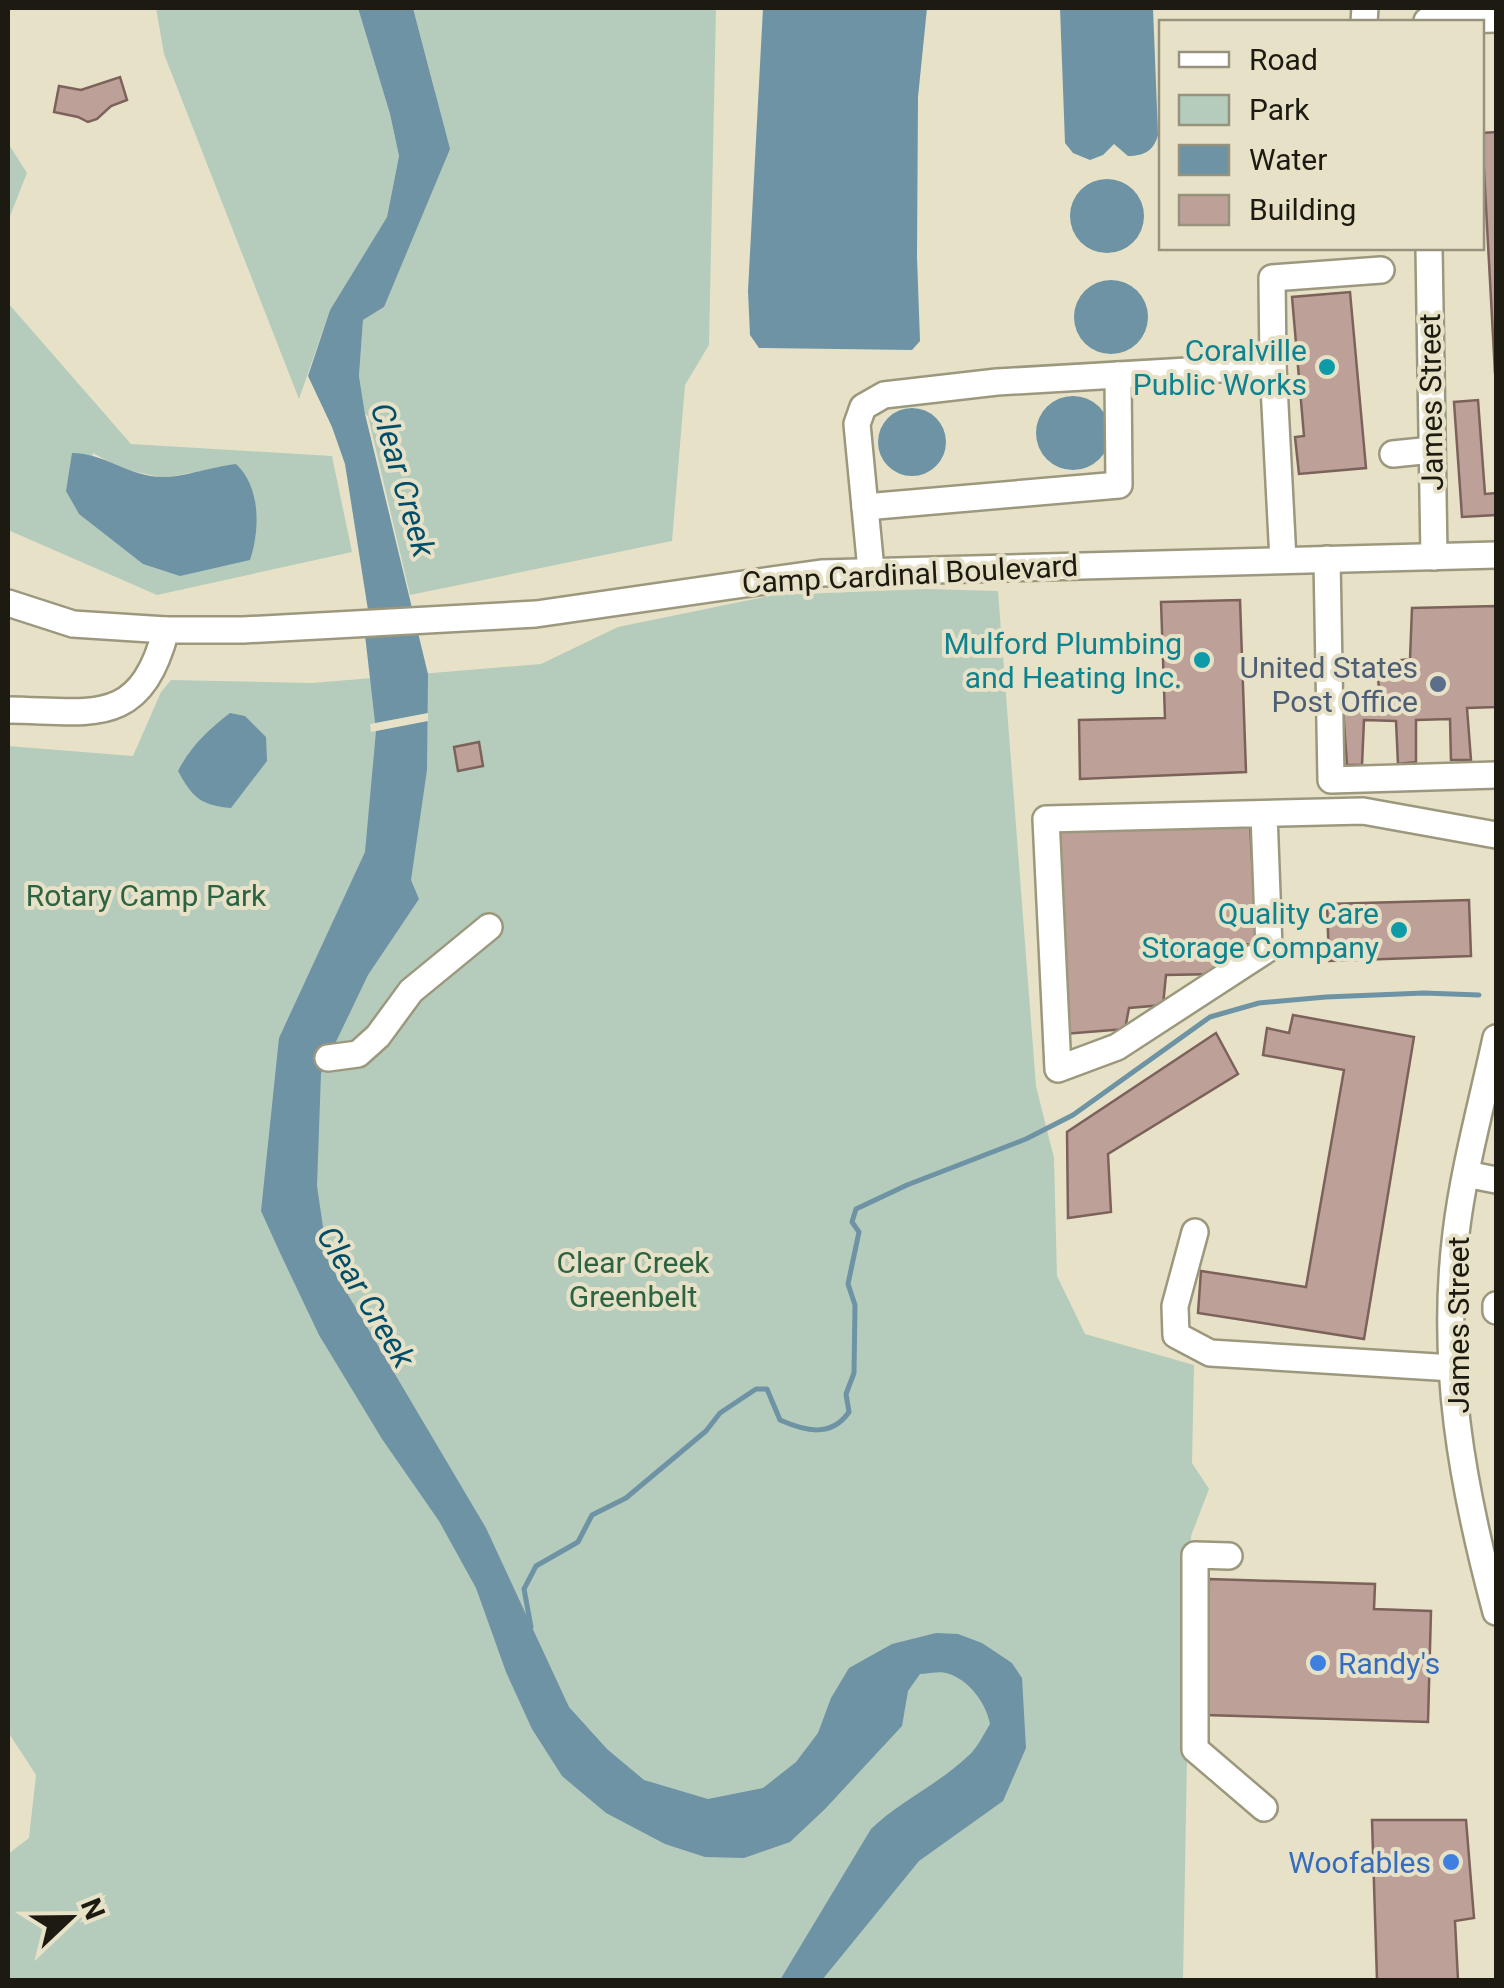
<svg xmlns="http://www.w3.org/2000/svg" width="1504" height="1988" viewBox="0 0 1504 1988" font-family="Roboto,sans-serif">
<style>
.green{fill:#b5ccbc;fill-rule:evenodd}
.water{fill:#6d93a5}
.pier{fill:#e7e2c7}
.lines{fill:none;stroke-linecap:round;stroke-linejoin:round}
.stream{stroke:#6d93a5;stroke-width:5}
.building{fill:#bda097;stroke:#7c625a;stroke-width:2.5}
.minor-casing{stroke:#9c987e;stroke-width:30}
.minor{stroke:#fff;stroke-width:25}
.culture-dot{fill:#0f9aa8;stroke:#e7e2c7;stroke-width:4}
.service-dot{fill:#5c6f8a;stroke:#e7e2c7;stroke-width:4}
.shop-dot{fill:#3f7fe0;stroke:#e7e2c7;stroke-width:4}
.labels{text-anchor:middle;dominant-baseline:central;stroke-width:8;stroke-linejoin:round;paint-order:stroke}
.culture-label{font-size:30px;fill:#0d838f;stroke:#e7e2c7;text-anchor:end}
.street-label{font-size:30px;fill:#1d1b11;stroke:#e7e2c7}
.service-label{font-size:30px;fill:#4e5e75;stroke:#e7e2c7;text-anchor:end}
.park-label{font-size:30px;fill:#2c6342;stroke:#e7e2c7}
.shop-label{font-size:30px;fill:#366cbe;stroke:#e7e2c7;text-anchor:start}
.water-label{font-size:32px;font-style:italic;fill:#004e69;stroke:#e7e2c7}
</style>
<rect width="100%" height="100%" fill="#e7e2c7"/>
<g class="green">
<polygon points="156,8 358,8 390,114 399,156 387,217 330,310 299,399 164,54"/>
<polygon points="413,8 716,8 709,345 685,385 672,541 410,595 368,416 365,414 359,376 363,320 384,307 435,91"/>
<polygon points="8,143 27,173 8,221"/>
<path d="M8 303 131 444 332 456 352 552 157 595 8 530ZM93 453 122 469 164 478 237 464 79 514Z"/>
<polygon points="927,589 998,591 1036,1086 1054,1158 1057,1276 1085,1334 1194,1365 1192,1463 1209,1489 1191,1536 1183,1980 8,1980 8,1854 29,1838 36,1775 8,1732 8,746 133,756 161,692 171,680 312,683 541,664 618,627 774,595"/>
</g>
<g class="water">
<path d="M358 8H413L450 149 384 307 363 320 359 376 365 414 428 674 427 770 411 880 419 899 368 975 321 1073 317 1186 328 1261 486 1528 569 1707 607 1749 644 1780 708 1799 763 1788 796 1762 818 1733 831 1698 849 1668 892 1644 936 1633 958 1634 982 1643 1012 1663 1022 1678 1026 1748 1003 1801 919 1861 822 1980H780L871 1829C900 1801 937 1785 967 1757 977 1749 983 1735 990 1724 986 1703 969 1679 946 1673 939 1671 928 1674 920 1674L908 1691 902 1726 825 1809 790 1842 744 1858 705 1857 665 1844 606 1813 562 1776 532 1729 506 1672 476 1588 439 1521 382 1439 319 1335 281 1255 261 1211 279 1038 365 852 376 731 365 635 368 610 345 464 332 427 308 376 330 310 387 217 399 156 390 114Z"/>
<polygon points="763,8 927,8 918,97 917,257 920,341 912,350 759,348 750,335 748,291"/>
<path d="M1060 8H1153L1158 135C1154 150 1145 156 1128 156L1114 144 1103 155 1090 160 1073 153 1065 143Z"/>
<circle cx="1107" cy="216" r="37"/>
<circle cx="1111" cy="317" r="37"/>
<circle cx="1073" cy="433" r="37"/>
<circle cx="912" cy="442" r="34"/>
<path d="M72 453C105 453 130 478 165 477 183 477 215 466 236 464 261 487 260 530 250 560L180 576 143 564 79 514 66 491Z"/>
<path d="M230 713 245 716 266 737 267 761 231 808C200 805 193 798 178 771 190 747 209 729 230 713Z"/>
</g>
<polygon class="pier" points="428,713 428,721 371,732 370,724"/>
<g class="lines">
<path class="stream" d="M531 1627 524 1589 536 1566 578 1542 592 1515 626 1498 706 1431 720 1413 756 1389H767L780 1420C805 1431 831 1438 849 1412L846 1394 854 1373 855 1305 848 1284 859 1232 852 1222 856 1209 907 1185 1026 1139 1073 1115 1210 1017 1259 1003 1326 997 1424 993 1479 995"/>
</g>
<g class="building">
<polygon points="120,77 127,100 111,106 97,119 88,122 78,117 54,112 59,86 81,90"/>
<polygon points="1496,132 1496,373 1495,373 1482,133"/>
<polygon points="1350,292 1366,468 1299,474 1295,437 1304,436 1292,297"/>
<polygon points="1478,400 1485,494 1496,493 1496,515 1462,517 1454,402"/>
<polygon points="1240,600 1246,772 1080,779 1079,720 1165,718 1161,602"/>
<polygon points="1496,606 1496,707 1467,708 1471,760 1451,760 1450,719 1416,720 1416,762 1398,764 1396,721 1364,720 1362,765 1347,765 1343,709 1381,704 1376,663 1410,659 1412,608"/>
<polygon points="479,742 483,766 458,771 454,747"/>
<polygon points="1250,824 1257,944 1218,945 1219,974 1166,975 1163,1005 1129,1008 1125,1029 1064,1034 1057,829"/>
<polygon points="1469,900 1471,956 1329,961 1327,904"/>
<polygon points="1293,1015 1414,1037 1364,1339 1198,1313 1201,1271 1306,1287 1344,1070 1263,1055 1267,1028 1289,1033"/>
<polygon points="1216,1033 1238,1074 1108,1154 1111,1212 1068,1218 1067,1132"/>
<polygon points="1209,1579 1375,1584 1374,1609 1431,1611 1428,1722 1205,1715"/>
<polygon points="1372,1820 1466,1820 1474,1918 1455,1921 1458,1980 1377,1980"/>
</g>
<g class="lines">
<g class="minor-casing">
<g id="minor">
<polyline points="1427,21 1496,19"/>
<polyline points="1364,22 1365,8"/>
<polyline points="1429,248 1434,557"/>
<polyline points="1273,366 1272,278 1381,270"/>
<polyline points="1393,454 1432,450"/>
<polyline points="865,507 1119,485 1118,375"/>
<polyline points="1327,559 1331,780 1496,775"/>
<polyline points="871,570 857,424 863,407 884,395 997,382 1273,366 1283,560"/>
<polyline points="8,603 73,624 166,630 243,630 536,614 821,573 1496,555"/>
<path d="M8 710C92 711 140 729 166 630"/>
<polyline points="1264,814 1269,948 1117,1047 1058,1069 1046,819 1363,811 1496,835"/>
<path d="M1496 1038C1482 1103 1464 1167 1456 1233 1440 1364 1462 1486 1496 1612"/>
<polyline points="328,1058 358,1054 378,1036 411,991 489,927"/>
<polyline points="1466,1174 1496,1180"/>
<polyline points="1195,1232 1175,1306 1176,1335 1210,1353 1453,1368"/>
<polyline points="1496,1305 1496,1311"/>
<polyline points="1229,1556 1195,1555 1195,1749 1264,1808"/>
</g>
</g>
<use href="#minor" class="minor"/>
</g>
<g class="culture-dot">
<circle cx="1327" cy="367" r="10"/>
<circle cx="1202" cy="660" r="10"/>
<circle cx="1399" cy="930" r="10"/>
</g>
<circle class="service-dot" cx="1438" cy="684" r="10"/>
<g class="shop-dot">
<circle cx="1318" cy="1663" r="10"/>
<circle cx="1451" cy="1862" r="10"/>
</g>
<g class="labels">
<g class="culture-label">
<text x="1307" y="350">Coralville<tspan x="1307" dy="34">Public Works</tspan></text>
<text x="1182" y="643">Mulford Plumbing<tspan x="1182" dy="34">and Heating Inc.</tspan></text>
<text x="1379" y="913">Quality Care<tspan x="1379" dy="34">Storage Company</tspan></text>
</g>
<g class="street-label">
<text transform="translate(1431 402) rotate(-91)">James Street</text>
<text transform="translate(910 574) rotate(-3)">Camp Cardinal Boulevard</text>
<text transform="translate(1458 1325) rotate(-90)">James Street</text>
</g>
<g class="service-label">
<text x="1418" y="667">United States<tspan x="1418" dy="34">Post Office</tspan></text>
</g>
<g class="park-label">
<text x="146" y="895">Rotary Camp Park</text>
<text x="633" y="1262">Clear Creek<tspan x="633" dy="34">Greenbelt</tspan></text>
</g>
<g class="shop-label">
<text x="1338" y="1663">Randy's</text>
<text x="1431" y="1862" text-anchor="end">Woofables</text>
</g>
<g class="water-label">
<text transform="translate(403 480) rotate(74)">Clear Creek</text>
<text transform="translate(366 1297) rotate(59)">Clear Creek</text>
</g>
</g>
<rect width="1504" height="1988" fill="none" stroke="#1d1b11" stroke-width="20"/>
<rect x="1159" y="20" width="325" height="230" fill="#e7e2c7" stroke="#96927e" stroke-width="2.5"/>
<rect x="1179" y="52" width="50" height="15" fill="#ffffff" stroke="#96927e" stroke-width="2.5"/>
<text x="1249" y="70" font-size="30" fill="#1d1b11">Road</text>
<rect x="1179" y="95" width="50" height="30" fill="#b5ccbc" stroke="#96927e" stroke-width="2.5"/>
<text x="1249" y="120" font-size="30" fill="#1d1b11">Park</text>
<rect x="1179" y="145" width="50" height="30" fill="#6d93a5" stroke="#96927e" stroke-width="2.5"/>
<text x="1249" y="170" font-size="30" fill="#1d1b11">Water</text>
<rect x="1179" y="195" width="50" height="30" fill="#bda097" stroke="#96927e" stroke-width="2.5"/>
<text x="1249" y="220" font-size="30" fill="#1d1b11">Building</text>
<g transform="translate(70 1918) rotate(68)" stroke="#e7e2c7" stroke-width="8" paint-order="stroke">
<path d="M0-8L18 38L0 25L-18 38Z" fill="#1d1b11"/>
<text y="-15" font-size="28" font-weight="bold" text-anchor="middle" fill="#1d1b11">N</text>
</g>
</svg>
